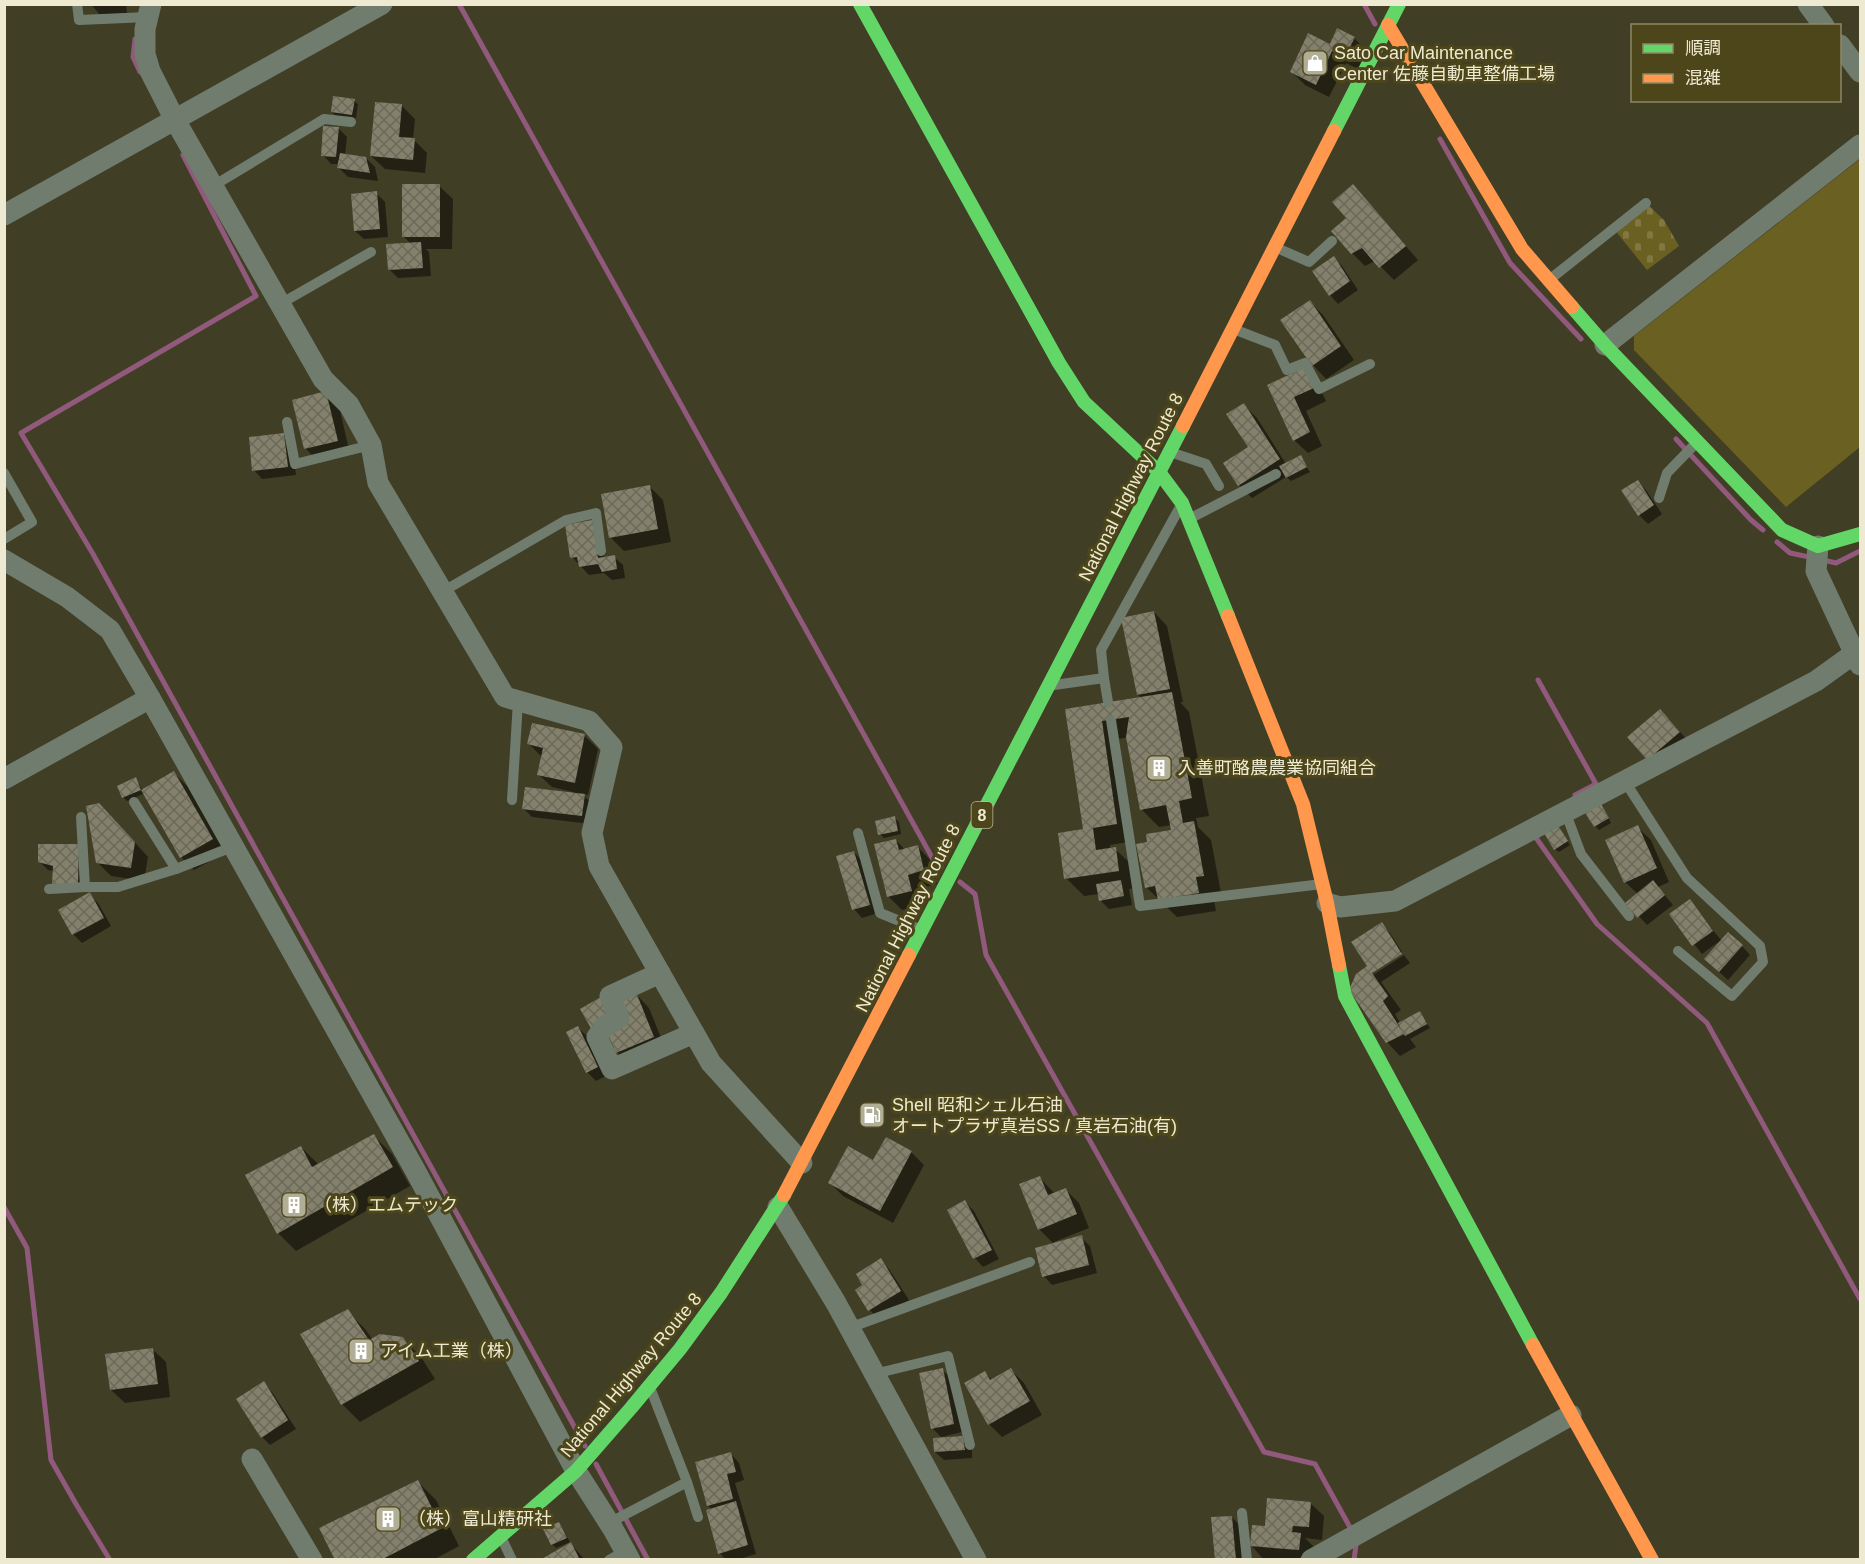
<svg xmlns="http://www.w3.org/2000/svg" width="1865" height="1564" viewBox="0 0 1865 1564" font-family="Helvetica,'Noto Sans JP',sans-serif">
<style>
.cemetery{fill:url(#cemetery-stones)}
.pitch{fill:#6a6022}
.shadow{fill:#0007}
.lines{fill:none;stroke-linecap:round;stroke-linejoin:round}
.stream{stroke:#915a7c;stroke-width:5}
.building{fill:url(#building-cross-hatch)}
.lane{stroke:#707c6e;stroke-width:10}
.street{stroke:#707c6e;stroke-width:21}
.fast{stroke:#63d668;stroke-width:14}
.slow{stroke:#ff974d;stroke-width:14}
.labels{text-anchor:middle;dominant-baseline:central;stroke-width:6;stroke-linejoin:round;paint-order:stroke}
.shield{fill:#4d461a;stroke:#beb99b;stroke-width:1.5}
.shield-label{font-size:16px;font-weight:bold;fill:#eeead2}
.poi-label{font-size:18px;fill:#eeead2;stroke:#4d461a;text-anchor:start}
.street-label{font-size:18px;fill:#eeead2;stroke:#4d461a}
</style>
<defs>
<pattern id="cemetery-stones" width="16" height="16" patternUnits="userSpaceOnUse" patternTransform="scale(1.5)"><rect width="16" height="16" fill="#6a6022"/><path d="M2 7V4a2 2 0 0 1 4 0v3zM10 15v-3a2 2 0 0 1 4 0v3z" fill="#807741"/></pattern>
<pattern id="building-cross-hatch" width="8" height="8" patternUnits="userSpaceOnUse" patternTransform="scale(1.5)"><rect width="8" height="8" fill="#83806c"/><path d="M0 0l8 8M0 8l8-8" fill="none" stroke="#6b695a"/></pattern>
</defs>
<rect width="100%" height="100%" fill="#413e26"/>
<polygon class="cemetery" points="1646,203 1664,220 1679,246 1647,270 1614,229"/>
<polygon class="pitch" points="1860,159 1860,447 1786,507 1634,350 1634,336"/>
<g class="shadow">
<polygon points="91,4 126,4 127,13 100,15"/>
<polygon points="1354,38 1367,51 1358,69 1346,63 1329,97 1305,85 1291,71 1330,46"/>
<polygon points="354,101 358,104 356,118 336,116 332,112"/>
<polygon points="402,106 415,119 413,139 427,153 425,173 385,169 371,156"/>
<polygon points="338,128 347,137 345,155 366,158 375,167 378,181 348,177 339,168 340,164 331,164 323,155"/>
<polygon points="439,186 453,199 452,249 426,249 429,252 431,276 398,278 389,269 411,244 403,236"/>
<polygon points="1353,186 1418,260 1394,280 1375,261 1365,266 1352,253 1348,219"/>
<polygon points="376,193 385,202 388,237 364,239 355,231"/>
<polygon points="1333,258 1342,266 1358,290 1338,304 1330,295"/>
<polygon points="1310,302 1323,315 1354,360 1326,379 1313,365 1282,321"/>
<polygon points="1317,383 1326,401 1306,411 1322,446 1308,453 1294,440 1269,386"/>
<polygon points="325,393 339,406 350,454 319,462 306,449"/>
<polygon points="1244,405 1257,418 1286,464 1300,457 1310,472 1291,481 1286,477 1252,498 1239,485 1250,447"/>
<polygon points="284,435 292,443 296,475 262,479 254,470"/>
<polygon points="1638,482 1646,490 1662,514 1648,524 1639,515"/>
<polygon points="650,487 663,500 671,542 624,551 610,537"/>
<polygon points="600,530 604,558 614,557 623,565 625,578 612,580 604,573 589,575 572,557"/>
<polygon points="1154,612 1167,626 1183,702 1180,702 1189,712 1209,816 1196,818 1198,827 1211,840 1221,893 1213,895 1216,911 1177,917 1146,887 1149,843 1173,831 1172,825 1159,827 1141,809 1128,737 1119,739 1134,841 1110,845 1110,849 1115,849 1133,866 1136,888 1129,889 1132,905 1109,909 1100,900 1099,894 1084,896 1066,878 1084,831 1067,710 1142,698 1138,695"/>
<polygon points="1669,719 1688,741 1657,768 1629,738"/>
<polygon points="585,736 598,749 588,795 582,794 593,804 590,824 532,817 523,808 572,794 573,792 552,787 538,774 542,757 529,744"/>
<polygon points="174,773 187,786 225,853 194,870 181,857 145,793 127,801 123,797 136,779 143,791"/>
<polygon points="1603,808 1611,823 1599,830 1595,826"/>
<polygon points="113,818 148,857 144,881 111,876 98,863"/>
<polygon points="895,818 899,822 901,834 884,838 880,834"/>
<polygon points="1557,826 1570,845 1559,852 1555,849"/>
<polygon points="1637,827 1651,840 1669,882 1658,887 1673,905 1647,925 1627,903 1638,894 1625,882"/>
<polygon points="896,840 905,850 917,846 930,860 937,884 921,888 925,904 902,910 889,897 875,846"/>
<polygon points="78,846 86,892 54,871 48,870 39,861"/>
<polygon points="854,852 862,861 878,913 862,918 854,909"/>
<polygon points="89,894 98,903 111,926 82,943 73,934"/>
<polygon points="1689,901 1721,940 1702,954 1671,915"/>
<polygon points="1381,924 1390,933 1402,952 1373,971 1373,975 1404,955 1410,963 1381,982 1401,1010 1395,1014 1400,1023 1420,1013 1430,1028 1410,1039 1416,1047 1400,1056 1387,1042 1367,968"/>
<polygon points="1742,946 1750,955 1728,980 1715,968"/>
<polygon points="636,994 649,1008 666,1050 630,1065 617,1052"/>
<polygon points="578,1028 587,1036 606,1076 596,1081 587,1072"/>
<polygon points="374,1136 392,1154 410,1186 296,1251 278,1233 301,1147 319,1165"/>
<polygon points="911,1152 924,1165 893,1223 843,1196 830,1183"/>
<polygon points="1040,1178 1055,1194 1065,1189 1079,1203 1089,1228 1054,1242 1054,1244 1081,1237 1090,1246 1097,1273 1052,1285 1044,1276 1054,1244 1039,1229"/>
<polygon points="965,1202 974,1211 999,1259 983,1267 975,1258 949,1211"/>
<polygon points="881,1260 889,1269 909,1300 878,1319 870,1310 857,1290 864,1285"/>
<polygon points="347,1311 365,1329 373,1340 403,1339 421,1357 435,1379 360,1422 342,1404"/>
<polygon points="152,1349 166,1362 170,1397 125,1403 111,1390"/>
<polygon points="942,1370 951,1378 962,1432 941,1437 932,1428"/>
<polygon points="1011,1370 1024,1383 1042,1415 1002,1437 989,1424 985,1373 992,1380"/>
<polygon points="263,1383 272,1392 296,1429 270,1445 262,1437"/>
<polygon points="963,1438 972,1446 972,1458 944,1460 935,1452"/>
<polygon points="731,1454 739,1463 744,1480 735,1483 756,1554 736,1560 726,1560 720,1553 712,1509 708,1506"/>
<polygon points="418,1482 436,1500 459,1546 433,1560 337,1560"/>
<polygon points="1310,1503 1324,1516 1322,1540 1305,1538 1314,1547 1312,1560 1264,1560 1251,1545 1266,1528"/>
<polygon points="1232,1517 1240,1526 1243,1560 1216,1560"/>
<polygon points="559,1523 570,1542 556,1548 552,1544"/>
<polygon points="571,1544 585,1560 543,1560"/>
</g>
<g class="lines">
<g class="stream">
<polyline points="459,4 934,861 941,867"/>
<polyline points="1364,4 1375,24"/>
<polyline points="135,39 133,57 140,72"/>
<polyline points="1440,139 1510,263 1581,339"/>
<polyline points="183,155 256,296 21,433 93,554 585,1446"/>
<polyline points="1676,439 1751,520 1763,530"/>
<polyline points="1777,542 1790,553 1814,558"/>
<polyline points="1823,560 1836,563 1860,551"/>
<polyline points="1538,680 1596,784 1575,795"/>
<polyline points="1534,835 1597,924 1707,1023 1860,1299"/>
<polyline points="960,882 975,894 986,955 1264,1452 1315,1464 1352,1531"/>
<polyline points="4,1207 27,1248 51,1460 76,1504 110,1560"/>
<polyline points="596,1464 648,1560"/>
<polyline points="1354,1560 1356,1545 1354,1540"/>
</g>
</g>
<g class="building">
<polygon points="1337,28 1355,37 1345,57 1332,51 1316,85 1290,72 1308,33 1330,44"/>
<polygon points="333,96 355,99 352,115 331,112"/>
<polygon points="375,102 402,104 399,137 415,138 413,160 370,156"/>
<polygon points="323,126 339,127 336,157 321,156"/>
<polygon points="340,153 366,157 370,173 337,168"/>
<rect x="402" y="184" width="38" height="53"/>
<polygon points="1353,184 1406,246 1379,268 1362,248 1351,254 1331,231 1346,218 1332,202"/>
<polygon points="377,191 380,229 354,231 351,194"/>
<polygon points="421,242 423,268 388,270 386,244"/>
<polygon points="1334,256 1350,281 1329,296 1312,271"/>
<polygon points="1310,300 1341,346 1312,366 1280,320"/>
<polygon points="1304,368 1314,388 1294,397 1310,432 1293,441 1267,385"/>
<polygon points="326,391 338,441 304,449 292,400"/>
<polygon points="1244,403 1280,459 1238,486 1223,463 1248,447 1226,414"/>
<polygon points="284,433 288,467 252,471 249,437"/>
<polygon points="1301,455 1307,467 1286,478 1279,466"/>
<polygon points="1638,480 1654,505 1638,516 1621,490"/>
<polygon points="650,485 658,529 609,538 601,494"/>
<polygon points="592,520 598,558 615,555 617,569 602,572 598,564 579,567 577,557 570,558 565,525"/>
<polygon points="1154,611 1170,689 1137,695 1121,618"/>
<polygon points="1172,692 1192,798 1179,801 1183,823 1194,821 1204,876 1196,877 1199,893 1158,900 1155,886 1145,888 1136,844 1147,842 1146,834 1171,830 1166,805 1140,810 1126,737 1129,717 1102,721 1117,824 1093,828 1096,850 1116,847 1119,871 1064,879 1058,833 1083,829 1065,709"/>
<polygon points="1660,709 1680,732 1647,760 1627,737"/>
<polygon points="532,723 585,734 575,783 537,775 543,748 527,744"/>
<polygon points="174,771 213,839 180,858 141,790"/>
<polygon points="136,777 141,790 122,798 117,786"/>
<polygon points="525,787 585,794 582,816 522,809"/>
<polygon points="1600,802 1609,818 1594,827 1584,811"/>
<polygon points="99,803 135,842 131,868 96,863 86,806"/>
<polygon points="895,816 898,831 878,835 875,821"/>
<polygon points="1557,824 1568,841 1554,850 1544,833"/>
<polygon points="1638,825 1657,868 1624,883 1605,840"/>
<polygon points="896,839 899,850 918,845 924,870 908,875 912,891 887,897 874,844"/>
<polygon points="38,844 79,844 78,884 52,884 53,866 38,862"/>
<polygon points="854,851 870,905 852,910 836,856"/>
<polygon points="1121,880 1124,896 1099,901 1096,884"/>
<polygon points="1653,880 1665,895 1637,918 1625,903"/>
<polygon points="90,892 104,918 72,935 58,910"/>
<polygon points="1690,899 1713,931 1692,946 1669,914"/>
<polygon points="1382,922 1402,954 1372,973 1388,996 1383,1001 1401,1029 1398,1023 1420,1011 1427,1024 1405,1036 1404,1034 1386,1043 1349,990 1356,974 1367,966 1351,942"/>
<polygon points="1728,932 1743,945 1719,972 1704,959"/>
<polygon points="636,992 654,1037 616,1053 605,1027 619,999"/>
<polygon points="601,997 615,1020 593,1032 580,1009"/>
<polygon points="578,1026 598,1067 586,1073 566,1032"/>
<polygon points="374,1134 393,1167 277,1234 245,1175 301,1146 312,1167"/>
<polygon points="886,1137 912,1151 880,1211 828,1183 848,1146 873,1160"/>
<polygon points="1040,1176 1048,1195 1066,1188 1077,1214 1038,1230 1019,1184"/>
<polygon points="965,1200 992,1250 973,1259 947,1210"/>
<polygon points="1082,1235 1089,1265 1042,1277 1035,1248"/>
<polygon points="881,1258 901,1291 868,1311 855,1290 862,1285 856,1274"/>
<polygon points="348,1309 369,1340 380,1334 403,1337 419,1361 341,1405 300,1334"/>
<polygon points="153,1348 158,1384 110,1390 105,1354"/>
<polygon points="943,1368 954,1424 931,1429 919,1373"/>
<polygon points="1011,1368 1030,1401 988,1425 964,1383 985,1371 990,1380"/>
<polygon points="264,1381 288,1420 261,1438 236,1399"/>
<polygon points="963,1436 965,1450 934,1452 933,1438"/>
<polygon points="731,1452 736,1472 727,1474 733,1499 707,1506 695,1462"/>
<polygon points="418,1480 442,1528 381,1560 335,1560 319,1528"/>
<polygon points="1267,1498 1311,1502 1309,1527 1293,1526 1292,1532 1301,1533 1299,1550 1250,1546 1252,1525 1265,1526"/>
<polygon points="736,1501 748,1545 718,1554 706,1510"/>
<polygon points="1232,1516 1236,1560 1215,1560 1211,1517"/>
<polygon points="559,1522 567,1538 551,1545 543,1529"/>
<polygon points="571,1542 580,1560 540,1560"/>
</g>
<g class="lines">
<g class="lane">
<polyline points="77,4 79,20 148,17"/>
<polyline points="213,186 324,119 351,122"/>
<polyline points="1277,248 1309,262 1332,241"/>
<polyline points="1549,280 1646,203"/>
<polyline points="280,304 371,252"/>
<polyline points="1236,330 1275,345 1287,370 1305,363 1319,389 1370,364"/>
<polyline points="287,422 295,464 371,445"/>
<polyline points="1173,453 1206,464 1219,486"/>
<polyline points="4,473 32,522 4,539"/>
<polyline points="1659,498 1667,473 1697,442"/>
<polyline points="1189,519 1276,474"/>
<polyline points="442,592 566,520 596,513 601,551"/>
<polyline points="1104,678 1101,650 1180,507"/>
<polyline points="1054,685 1104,678 1108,702"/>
<polyline points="1111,720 1140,906 1322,884"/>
<polyline points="1624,780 1687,878 1760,946 1763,962 1732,996 1678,951"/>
<polyline points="512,800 518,701"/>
<polyline points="134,802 176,869 232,847"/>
<polyline points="1565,811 1581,854 1629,916"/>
<polyline points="81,817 85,887 118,887 176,869"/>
<polyline points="858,833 880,913 919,929"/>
<polyline points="49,889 85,887"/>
<polyline points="849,1328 1030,1262"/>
<polyline points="874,1374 948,1356 970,1445"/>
<polyline points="651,1390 687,1482"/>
<polyline points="1242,1513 1247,1560"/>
<polyline points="609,1523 687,1482 698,1517"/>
<polyline points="502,1539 512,1560"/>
<polyline points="609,1560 625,1551"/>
</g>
<g class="street">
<polyline points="151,4 145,29 145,54 150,71 175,120 323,379 349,405 371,445 378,483 505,697 589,721 612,747 592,833 599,866 711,1063 802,1163"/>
<polyline points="1808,4 1824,26"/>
<polyline points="1840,45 1860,72"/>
<polyline points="4,215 382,4"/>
<polyline points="1605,345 1860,145"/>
<polyline points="1818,546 1816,571 1860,665"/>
<polyline points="4,560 67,597 110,630 150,698 415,1170 576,1471 613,1529 630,1560"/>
<polyline points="4,779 150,698"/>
<polyline points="1327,903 1340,907 1395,901 1816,681 1855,653"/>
<polyline points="660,973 610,996 619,1018 604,1027 597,1037 612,1069 694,1033"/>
<polyline points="778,1207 836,1303 976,1560"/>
<polyline points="252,1459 312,1560"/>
<polyline points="1311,1560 1571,1415"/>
</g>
<g class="fast">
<polyline points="860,4 1059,363 1084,402 1159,472 1182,503 1228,616"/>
<polyline points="1334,131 1399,4"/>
<polyline points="1572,307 1605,345 1782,530 1818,546 1860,534"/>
<polyline points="909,955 1183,426"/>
<polyline points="1339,965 1345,996 1533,1345"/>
<polyline points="473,1560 576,1471 631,1408 680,1349 721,1293 784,1195"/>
</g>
<g class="slow">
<polyline points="1388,25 1522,249 1572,307"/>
<polyline points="1183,426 1334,131"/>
<polyline points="1228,616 1303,804 1327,903 1339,965"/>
<polyline points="784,1195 909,955"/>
<polyline points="1533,1345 1652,1560"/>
</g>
</g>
<defs>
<g id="shop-square" transform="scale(1.35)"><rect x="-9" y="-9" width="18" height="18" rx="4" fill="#b1ae96" stroke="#4d461a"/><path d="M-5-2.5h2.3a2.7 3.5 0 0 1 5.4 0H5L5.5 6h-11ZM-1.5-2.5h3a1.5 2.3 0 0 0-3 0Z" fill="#fff"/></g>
<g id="building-square" transform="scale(1.35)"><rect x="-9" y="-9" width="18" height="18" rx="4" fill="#b1ae96" stroke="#4d461a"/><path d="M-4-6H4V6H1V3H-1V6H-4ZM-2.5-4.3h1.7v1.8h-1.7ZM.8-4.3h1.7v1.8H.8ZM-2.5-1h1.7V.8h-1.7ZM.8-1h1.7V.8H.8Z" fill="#fff"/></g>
<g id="fuel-square" transform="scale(1.35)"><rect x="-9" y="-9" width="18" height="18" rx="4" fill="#b1ae96" stroke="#4d461a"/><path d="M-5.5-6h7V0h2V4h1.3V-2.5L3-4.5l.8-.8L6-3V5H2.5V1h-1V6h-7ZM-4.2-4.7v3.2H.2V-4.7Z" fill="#fff"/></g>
</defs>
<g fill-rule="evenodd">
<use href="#shop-square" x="1315" y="63"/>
<use href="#building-square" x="1159" y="768"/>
<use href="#fuel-square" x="872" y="1115"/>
<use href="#building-square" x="294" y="1205"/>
<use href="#building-square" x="361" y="1351"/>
<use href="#building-square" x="388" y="1519"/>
</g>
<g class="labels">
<rect class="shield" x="971.5" y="802" width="21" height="26" rx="4.5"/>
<g class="shield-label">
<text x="982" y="815">8</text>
</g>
<g class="poi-label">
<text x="1334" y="53">Sato Car Maintenance<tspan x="1334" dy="21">Center 佐藤自動車整備工場</tspan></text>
<text x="1178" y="768">入善町酪農農業協同組合</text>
<text x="892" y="1105">Shell 昭和シェル石油<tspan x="892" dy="21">オートプラザ真岩SS / 真岩石油(有)</tspan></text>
<text x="314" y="1205">（株）エムテック</text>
<text x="380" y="1351">アイム工業（株）</text>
<text x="408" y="1519">（株）富山精研社</text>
</g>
<g class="street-label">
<text transform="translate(1131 487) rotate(-63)">National Highway Route 8</text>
<text transform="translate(908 918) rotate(-63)">National Highway Route 8</text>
<text transform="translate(631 1375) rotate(-50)">National Highway Route 8</text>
</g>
</g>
<rect width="1865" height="1564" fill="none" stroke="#eeead2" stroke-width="12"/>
<rect x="1631" y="24" width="210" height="78" fill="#4d461a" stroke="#8d8864" stroke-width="1.5"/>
<rect x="1643" y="44" width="30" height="9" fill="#63d668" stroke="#8d8864" stroke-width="1.5"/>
<text x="1685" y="54" font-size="18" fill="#eeead2">順調</text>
<rect x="1643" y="74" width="30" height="9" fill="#ff974d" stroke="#8d8864" stroke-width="1.5"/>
<text x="1685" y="84" font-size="18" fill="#eeead2">混雑</text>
</svg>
